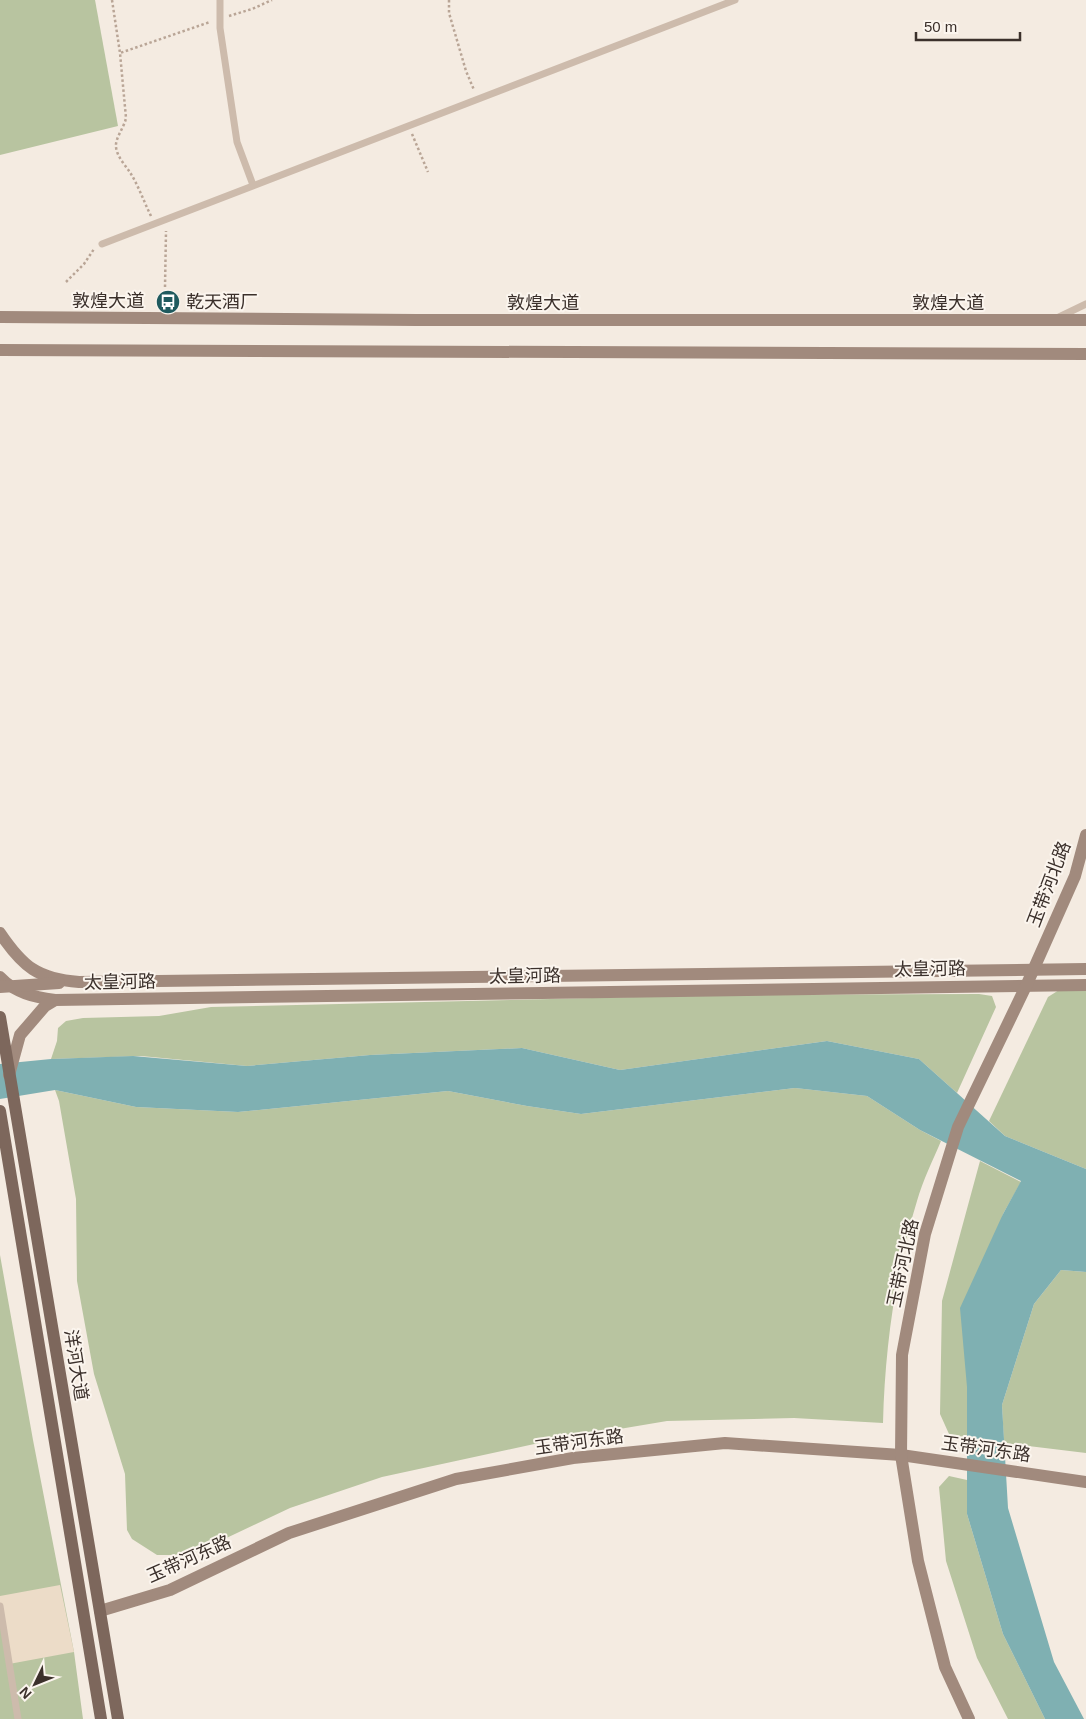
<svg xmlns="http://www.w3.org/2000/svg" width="1086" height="1719" viewBox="0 0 1086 1719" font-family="Helvetica,'Noto Sans SC',sans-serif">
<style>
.green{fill:#b8c4a0}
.plaza{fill:#ecdcc8}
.water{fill:#7fb0b2}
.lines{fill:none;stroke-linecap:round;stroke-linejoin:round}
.path{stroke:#b9a596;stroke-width:2.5;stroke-dasharray:2.5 2.5;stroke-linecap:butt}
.lane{stroke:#cdbbac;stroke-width:7}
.secondary{stroke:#a18a7d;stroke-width:12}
.primary{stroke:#7d675c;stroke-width:12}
.labels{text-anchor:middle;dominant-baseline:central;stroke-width:4;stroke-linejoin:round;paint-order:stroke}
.street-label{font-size:18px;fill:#3b302b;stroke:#fbf5ee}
.poi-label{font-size:18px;fill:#3b302b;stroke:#fbf5ee;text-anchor:start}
</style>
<rect width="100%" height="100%" fill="#f4ebe1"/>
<g class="green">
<polygon points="0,0 95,0 118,126 0,155"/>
<polygon points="1059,990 1086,990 1086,1169 1005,1136 989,1121 1048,997"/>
<polygon points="979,994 992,996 996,1007 957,1093 919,1059 827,1041 620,1070 522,1048 370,1055 247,1066 141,1056 51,1059 57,1041 58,1028 66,1021 83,1018 159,1016 211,1007 718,995"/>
<path d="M795 1088 867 1096 920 1130 941 1141C933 1160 923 1180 917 1201 895 1273 885 1348 883 1423L794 1418 667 1421 548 1441 382 1477 290 1508 199 1551 173 1555H157L132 1539 127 1530 125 1474 94 1374 77 1281 76 1199 59 1101 55 1090 136 1107 238 1112 448 1091 527 1106 581 1114Z"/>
<polygon points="980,1161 1021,1182 1003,1214 967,1387 967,1438 949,1434 940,1414 942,1301"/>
<polygon points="0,1255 33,1440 74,1652 83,1719 0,1719"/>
<polygon points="1061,1270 1086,1272 1086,1453 1004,1443 1002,1405 1034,1304"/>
<polygon points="949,1476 967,1480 967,1514 1003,1634 1045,1719 1008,1719 977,1658 946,1561 939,1487"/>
</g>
<polygon class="plaza" points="60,1585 74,1652 9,1664 0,1606 0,1596"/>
<polygon class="water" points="827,1041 919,1059 1005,1136 1086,1169 1086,1272 1061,1270 1034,1304 1002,1405 1008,1508 1054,1662 1084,1719 1045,1719 1003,1634 967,1514 967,1387 960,1308 1003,1214 1021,1181 920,1130 867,1096 795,1088 581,1114 527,1106 448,1091 238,1112 136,1107 55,1090 0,1099 0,1064 51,1059 133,1056 247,1066 370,1055 522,1048 620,1070"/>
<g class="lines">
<g class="path">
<polyline points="112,0 120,53"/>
<polyline points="449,0 449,13 466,71 474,90"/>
<polyline points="229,16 252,9 272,0"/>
<polyline points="412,134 428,172"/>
<path d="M151 216C144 202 139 187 131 174 126 166 117 157 116 147 115 138 124 128 126 118L120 53 210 22"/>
<polyline points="66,282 84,264 94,249"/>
<polyline points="165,287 166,231"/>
</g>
<g class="lane">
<polyline points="220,0 220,28 237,142 253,185"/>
<polyline points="102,244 735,0"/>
<polyline points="1059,317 1086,304"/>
<polyline points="0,1606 18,1719"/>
</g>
<g class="secondary">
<polyline points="0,317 416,320 1086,320"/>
<polyline points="0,350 1086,354"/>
<path d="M0 933C23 967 38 979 79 982L1086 969"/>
<path d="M0 977C15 993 34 997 55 1000"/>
<polyline points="0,987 59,983"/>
<polyline points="9,1075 20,1035 45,1006 55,1000 1086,985"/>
<polyline points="100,1611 170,1590 289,1533 456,1479 573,1458 725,1443 901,1455 1086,1482"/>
<polyline points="969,1719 945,1667 918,1561 901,1455 902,1355 925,1234 958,1127 1027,984 1075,876 1086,835"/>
</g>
<g class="primary">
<polyline points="0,1017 118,1719"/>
<polyline points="0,1111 101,1719"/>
</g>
</g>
<defs>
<g id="bus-disc" transform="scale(1.25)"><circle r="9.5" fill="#1f5a5e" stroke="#fbf5ee"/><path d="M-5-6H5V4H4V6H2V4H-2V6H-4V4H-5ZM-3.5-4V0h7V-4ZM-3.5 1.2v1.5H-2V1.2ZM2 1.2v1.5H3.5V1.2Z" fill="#fff"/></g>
</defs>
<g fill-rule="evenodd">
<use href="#bus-disc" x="168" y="302"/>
</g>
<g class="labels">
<g class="street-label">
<text x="108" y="301">敦煌大道</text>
<text x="543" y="303">敦煌大道</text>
<text x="948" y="303">敦煌大道</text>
<text transform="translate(1049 884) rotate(-69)">玉带河北路</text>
<text transform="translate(930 969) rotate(-1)">太皇河路</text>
<text transform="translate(525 976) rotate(-1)">太皇河路</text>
<text transform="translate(120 982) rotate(-1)">太皇河路</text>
<text transform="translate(903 1263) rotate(-78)">玉带河北路</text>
<text transform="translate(76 1365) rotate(81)">洋河大道</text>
<text transform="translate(579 1442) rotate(-8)">玉带河东路</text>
<text transform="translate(986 1449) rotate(8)">玉带河东路</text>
<text transform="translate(189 1559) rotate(-24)">玉带河东路</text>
</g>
<g class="poi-label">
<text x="186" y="302">乾天酒厂</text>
</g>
</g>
<g transform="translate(35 1684) rotate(227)" stroke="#fbf5ee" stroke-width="4" paint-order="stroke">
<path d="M0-4L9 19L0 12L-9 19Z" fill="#3b302b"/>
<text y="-8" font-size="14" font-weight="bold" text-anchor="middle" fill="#3b302b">N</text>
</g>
<path d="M916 32v8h104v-8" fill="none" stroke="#3b302b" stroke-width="2.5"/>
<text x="924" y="32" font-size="15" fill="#3b302b" stroke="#fbf5ee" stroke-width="4" paint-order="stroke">50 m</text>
</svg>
